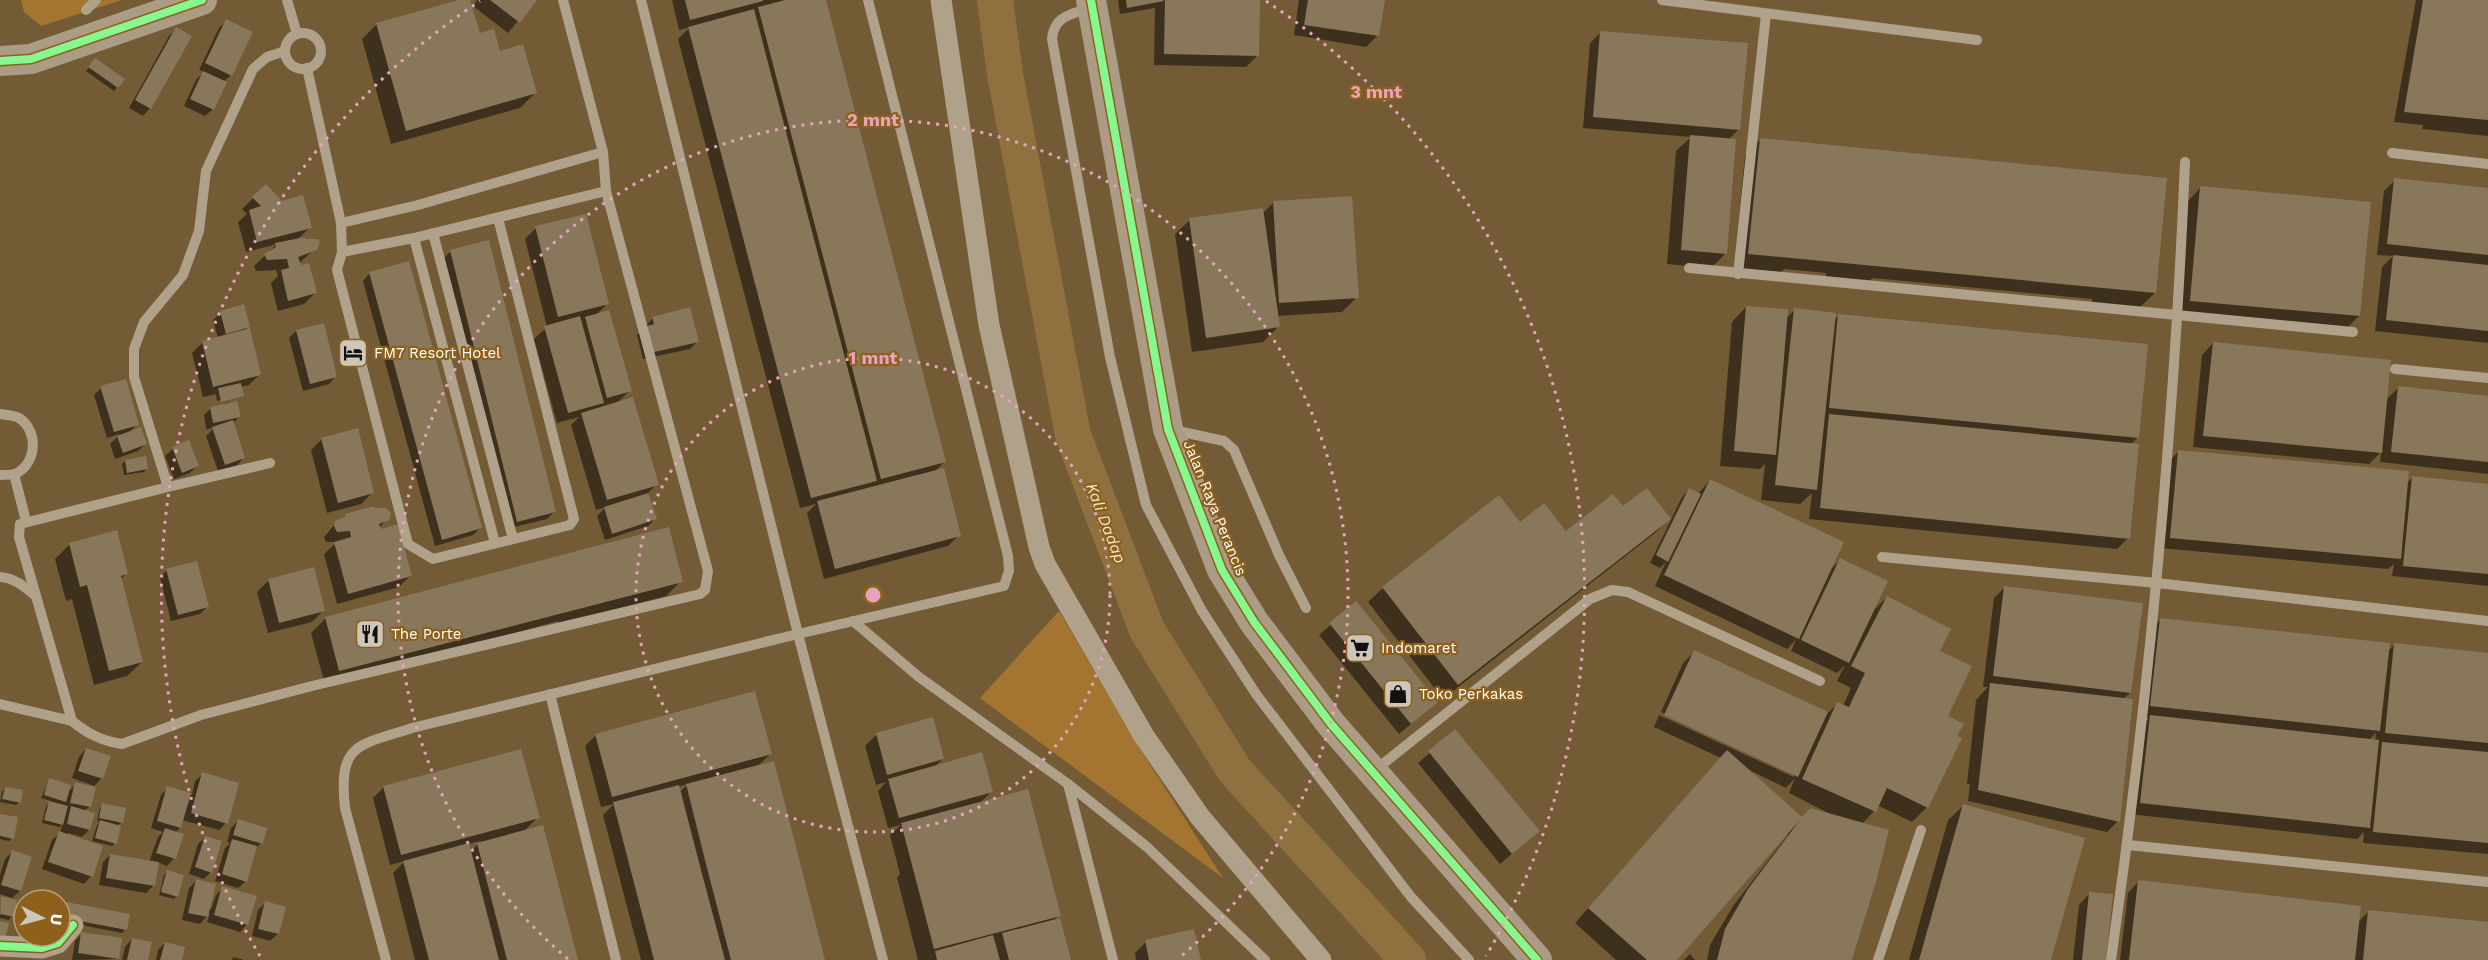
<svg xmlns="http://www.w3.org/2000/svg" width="2488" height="960" viewBox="0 0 2488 960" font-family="'Work Sans',sans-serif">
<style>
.green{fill:#a37530}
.shadow{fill:#0007;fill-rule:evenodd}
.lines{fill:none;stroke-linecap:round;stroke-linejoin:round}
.river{stroke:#8f7140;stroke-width:36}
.building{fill:#89775b}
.lane{stroke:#b0a28a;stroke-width:10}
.street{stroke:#b0a28a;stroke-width:21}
.secondary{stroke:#ac9c86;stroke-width:30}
.cycleway-casing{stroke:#8d611c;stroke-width:11}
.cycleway{stroke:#87f88f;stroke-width:8}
.ring{fill:none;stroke:#e7a3bd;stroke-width:3;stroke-dasharray:3 6}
.labels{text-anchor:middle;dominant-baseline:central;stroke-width:4.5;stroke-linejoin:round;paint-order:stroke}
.poi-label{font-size:15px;fill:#fff;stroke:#8d611c;text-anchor:start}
.street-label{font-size:15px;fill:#fff;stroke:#8d611c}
.water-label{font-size:16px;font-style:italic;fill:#f8e8d0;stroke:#8d611c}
.centre{fill:#e7a3bd;stroke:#8d611c;stroke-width:3}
.ring-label{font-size:18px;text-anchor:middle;font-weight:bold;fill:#e7a3bd;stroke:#8d611c;stroke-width:4.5;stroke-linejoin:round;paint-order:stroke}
</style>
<rect width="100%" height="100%" fill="#735b36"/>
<g class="green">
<polygon points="21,0 122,0 41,26 24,12"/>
<polygon points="1059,611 1138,746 1223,878 980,698"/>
</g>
<g class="shadow">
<polygon points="464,0 469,0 479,35 499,53 535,93 520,108 391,144 362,39 377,24"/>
<polygon points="477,0 535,0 508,33 473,6"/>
<polygon points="672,0 825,0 945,461 934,472 959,535 948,546 824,579 807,513 816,504 800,508 678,39 690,27 679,30"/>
<polygon points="1118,0 1258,0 1257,56 1246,67 1154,65 1155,8 1120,14"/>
<polygon points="1299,0 1383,0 1377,36 1366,47 1294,35"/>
<polygon points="2416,0 2488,0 2488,136 2422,129 2423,125 2394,122"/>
<polygon points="227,21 231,75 223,82 213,109 205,116 184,106 196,80 204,72 199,70 219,28"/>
<polygon points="176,29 190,37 150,108 143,116 129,108 169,36"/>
<polygon points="1601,32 1739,129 1728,140 1726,253 1711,268 1667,264 1676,151 1691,137 1583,128 1590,43"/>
<polygon points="92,63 123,79 114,91 86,71"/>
<polygon points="1760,140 2155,293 2140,307 2092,303 2092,299 1873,278 1869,281 1826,277 1826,273 1784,269 1780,273 1734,268 1745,155"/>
<polygon points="2395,180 2488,190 2488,343 2375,331 2382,267 2393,256 2377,255 2384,191"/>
<polygon points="266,186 310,227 297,240 318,246 299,263 315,293 304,304 278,311 271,283 278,276 276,270 256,271 254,266 277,244 246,252 238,222 247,214 242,209"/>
<polygon points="2200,188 2359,316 2348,327 2176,315 2186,203"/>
<polygon points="1274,202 1357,297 1342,312 1276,316 1278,327 1263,342 1192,352 1175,234 1190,220 1262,214"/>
<polygon points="536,228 607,304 595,316 630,390 617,403 657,484 647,494 655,519 648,526 605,540 597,516 606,507 596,510 571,425 579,417 557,423 534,339 547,327 525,239"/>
<polygon points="451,251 554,512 547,519 510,528 444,258"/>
<polygon points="370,273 480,528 473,535 435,546 363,281"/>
<polygon points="1746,307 1785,319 1795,310 1834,320 1838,316 2137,438 2130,445 2128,538 2117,549 1809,519 1812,493 1800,504 1761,500 1765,464 1760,469 1720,466 1732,322"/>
<polygon points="220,313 249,326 243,332 260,374 249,385 240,387 242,396 241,397 241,395 217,401 216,394 203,397 192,353 203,342 218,338 213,320"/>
<polygon points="653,318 697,342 690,349 643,359 637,335"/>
<polygon points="296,331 336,376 329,384 303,391 289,338"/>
<polygon points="2213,343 2386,400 2398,388 2488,397 2488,474 2380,462 2381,452 2369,464 2193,447 2202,355"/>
<polygon points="101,388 137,424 129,433 145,444 138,451 115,459 110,444 120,434 107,438 94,395"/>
<polygon points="229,402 239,417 233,423 244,458 237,465 218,471 206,436 214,428 206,429 204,415 211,408"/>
<polygon points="322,439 372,493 361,504 327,513 311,450"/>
<polygon points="188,442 197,466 190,473 174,479 165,456 173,449"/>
<polygon points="2179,451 2406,484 2412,478 2488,485 2488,586 2392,576 2394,564 2388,569 2160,548 2168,462"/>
<polygon points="125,461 147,468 144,472 124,475 122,464"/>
<path d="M1710 480 1830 570 1840 560 1871 613 1887 597 1937 652 1946 717 1927 807 1912 822 1877 805 1874 811 1862 824 1888 831 1852 960H1707L1710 945 1733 906 1788 835 1786 834 1675 960H1616L1575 923 1721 758 1654 727 1659 715 1794 777V774L1661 712 1683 663 1694 652 1828 713 1838 703 1843 706 1851 688 1837 681 1845 665 1837 673 1791 651 1796 640 1787 649 1655 586 1666 562 1660 568 1650 563 1682 497 1689 490 1698 494ZM1749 770 1786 788 1795 778 1789 793 1834 816 1801 818Z"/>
<polygon points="1622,509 1669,519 1655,533 1443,699 1368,602 1383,588 1566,533"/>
<polygon points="346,516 387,519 379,528 410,576 399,587 337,604 324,554 337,542 326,542 324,537 336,523"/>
<polygon points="70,544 126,574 121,579 142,662 127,676 94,685 72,599 66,601 55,559"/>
<polygon points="167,570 207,607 200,614 171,621 160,577"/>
<polygon points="268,581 323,611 312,622 268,633 257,592"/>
<polygon points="681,581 666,596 559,624 558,621 325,685 311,633 326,618"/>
<polygon points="2005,587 2130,693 2123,699 2118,821 2107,832 1968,801 1970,784 1967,784 1976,700 1988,687 1983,687 1994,598"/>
<polygon points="1356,603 1425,712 1399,734 1319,635"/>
<path d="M2160 620 2387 652 2394 645 2488 654V854L2363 843 2364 832 2357 839 2129 814 2139 728 2149 718 2140 717 2149 631ZM2376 733 2375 741H2368Z"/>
<polygon points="1455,731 1538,831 1500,864 1418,763"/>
<path d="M596 735 770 754 757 767 823 960H641L603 815 614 804 601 807 585 746ZM688 784 682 790 679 792 678 787Z"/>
<polygon points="876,735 943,759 934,767 991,792 980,803 1059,915 1054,921 1070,960 918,960 897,878 900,874 890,835 901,825 888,828 878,791 886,782 876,785 865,746"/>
<polygon points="86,749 102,778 94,786 72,778 79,757"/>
<polygon points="203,774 226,823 219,830 182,820 180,828 175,833 174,858 167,866 157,862 153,886 146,893 99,885 103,862 110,855 149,862 158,837 163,832 151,828 161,795 168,788 192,795 195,781"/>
<polygon points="49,780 68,792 76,784 89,807 84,811 89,830 82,837 68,833 67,836 91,876 84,884 42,869 52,840 60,833 62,824 59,827 42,823 46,806 51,801 41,798"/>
<path d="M384 787 538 817 523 832 576 960H415L393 873 405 861 390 865 373 798ZM481 841 470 852 468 844Z"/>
<polygon points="5,788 20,802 16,805 0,802 2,792"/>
<polygon points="103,805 122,822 117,826 115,843 112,846 92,841 97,825 100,822 97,821 100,808"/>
<polygon points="1963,806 2049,960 1909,960 1948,820"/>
<polygon points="0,815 12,838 9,841 0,839"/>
<polygon points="238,821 261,843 254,850 246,881 238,888 215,881 225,848 230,843 227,842 231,828"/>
<polygon points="206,837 211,872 204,879 189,874 198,844"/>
<polygon points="12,852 30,858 20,891 12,898 0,894 0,875 5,859"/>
<polygon points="167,872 177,896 174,899 159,895 164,875"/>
<polygon points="196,881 209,909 211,909 216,895 223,888 247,924 240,932 207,922 210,913 200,924 182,920 189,888"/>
<polygon points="2139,881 2358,922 2368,912 2488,924 2488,960 2120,960 2128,893"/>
<polygon points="2090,893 2104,960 2073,960 2079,905"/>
<polygon points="1,898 12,916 9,920 0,918"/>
<polygon points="66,903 125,930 122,933 61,921 63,907"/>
<polygon points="265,903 278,934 270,941 252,936 258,910"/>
<polygon points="82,934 120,940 117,959 72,960 75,941"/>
<polygon points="132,939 147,960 122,960 125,947"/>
<polygon points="1146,942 1200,960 1136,960 1135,953"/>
<polygon points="165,943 180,960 156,960 158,950"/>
<polygon points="1690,954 1695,960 1684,960"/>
<polygon points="234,957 244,960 231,960"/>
</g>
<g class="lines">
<polyline class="river" points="995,0 1005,74 1073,435 1147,630 1235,771 1408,960"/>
</g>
<g class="building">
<polygon points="459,0 470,0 480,33 494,29 500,51 523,44 537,93 406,131 376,23"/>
<polygon points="490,0 537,0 520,23"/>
<polygon points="685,0 763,0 763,1 690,20"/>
<polygon points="785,0 826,0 946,462 881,479 758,7"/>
<polygon points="1126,0 1163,0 1164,1 1127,8"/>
<polygon points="1165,0 1260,0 1259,56 1164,54"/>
<polygon points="1308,0 1385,0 1379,36 1304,25"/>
<polygon points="2423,0 2488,0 2488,120 2404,112"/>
<polygon points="754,9 877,481 811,498 688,27"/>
<polygon points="226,19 253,32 232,76 205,63"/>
<polygon points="176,27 192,36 151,109 135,100"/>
<polygon points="1600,31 1748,43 1740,130 1593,117"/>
<polygon points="95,58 125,79 118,88 88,67"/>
<polygon points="203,71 227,82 214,110 190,99"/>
<polygon points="1690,135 1736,139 1727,254 1681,250"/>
<polygon points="1760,138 2167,178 2156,293 1748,254"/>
<polygon points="2394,178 2488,188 2488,255 2387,244"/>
<polygon points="266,184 282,201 303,195 312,228 257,242 249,210 261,206 252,197"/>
<polygon points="2200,186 2371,202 2360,316 2190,301"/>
<polygon points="1352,196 1359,298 1279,303 1273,201"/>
<polygon points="1263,208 1280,327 1206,338 1189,218"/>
<polygon points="586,214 609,304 558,317 535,226"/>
<polygon points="305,237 305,239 318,239 320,242 317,250 298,257 301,265 309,263 317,293 288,301 281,270 289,268 287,259 267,260 264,254 276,247 275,243"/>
<polygon points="489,240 556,512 517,522 450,250"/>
<polygon points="2393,255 2488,265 2488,331 2386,320"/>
<polygon points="409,261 482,528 442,540 369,272"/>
<polygon points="244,304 250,327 226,334 220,311"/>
<polygon points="1746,306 1788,309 1776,455 1734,451"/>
<polygon points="690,307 699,342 650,353 644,327 654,324 652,317"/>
<polygon points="1794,308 1836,313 1817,490 1775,485"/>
<polygon points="609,310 632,391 607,398 585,317"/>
<polygon points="1838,314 2148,344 2139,438 1829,408"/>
<polygon points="580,316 604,403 568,413 544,326"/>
<polygon points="324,323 337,377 310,384 296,330"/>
<polygon points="250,328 261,375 213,387 202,341"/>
<polygon points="2213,342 2391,360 2382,453 2203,436"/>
<polygon points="126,379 139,425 114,432 100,386"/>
<polygon points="241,383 244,396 221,402 218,388"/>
<polygon points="2398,386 2488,396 2488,462 2391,452"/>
<polygon points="633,397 659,485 607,500 581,413"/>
<polygon points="237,401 241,417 213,423 210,407"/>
<polygon points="1829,414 2139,444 2130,539 1820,508"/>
<polygon points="233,420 245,458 225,465 212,427"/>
<polygon points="141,427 147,444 123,453 117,436"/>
<polygon points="358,428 374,493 338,503 321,438"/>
<polygon points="189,440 199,466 182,473 172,447"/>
<polygon points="2178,450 2409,471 2401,559 2170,538"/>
<polygon points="146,456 148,469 127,473 125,460"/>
<polygon points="944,468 961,536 835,569 817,501"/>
<polygon points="2412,476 2488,484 2488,574 2403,566"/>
<polygon points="1710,479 1844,542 1799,639 1664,575"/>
<polygon points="1647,488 1671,519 1458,685 1382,587 1499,495 1520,522 1544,503 1566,531 1613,494 1623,506"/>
<polygon points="1689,488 1701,494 1668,562 1656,555"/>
<polygon points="648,493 657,519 612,534 604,507"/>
<polygon points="374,506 375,508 386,508 391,513 389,520 379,524 381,529 398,524 412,576 348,594 334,542 351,537 350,531 337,532 334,526 335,521 346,516 345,514"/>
<polygon points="669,527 683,582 339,671 325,617"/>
<polygon points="117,530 128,574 121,576 143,662 109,671 87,585 80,587 69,543"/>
<polygon points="1840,558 1888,581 1849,663 1801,640"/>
<polygon points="197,561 209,607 178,615 166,569"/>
<polygon points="314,567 325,611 279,623 268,579"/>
<polygon points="2004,586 2143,603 2131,693 1993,676"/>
<polygon points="1887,596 1951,629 1940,651 1972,666 1948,716 1964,724 1957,736 1962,738 1928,808 1887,788 1876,812 1802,779 1837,702 1849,707 1865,673 1851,666"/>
<polygon points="1356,601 1438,702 1411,724 1329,623"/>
<polygon points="2160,618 2390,643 2380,731 2150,706"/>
<polygon points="2394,643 2488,653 2488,743 2385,733"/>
<polygon points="1694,650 1828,712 1798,777 1664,715"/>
<polygon points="1990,683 2133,699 2120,822 1978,790"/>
<polygon points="755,691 772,754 612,797 595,734"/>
<polygon points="2150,715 2379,740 2370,828 2140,803"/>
<polygon points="933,717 944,759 887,775 876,733"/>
<polygon points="1455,729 1540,831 1512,854 1428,751"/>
<polygon points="2382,742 2488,752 2488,843 2373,832"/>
<polygon points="86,748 111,756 103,779 78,771"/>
<polygon points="521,749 540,818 401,855 383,786"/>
<polygon points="1727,750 1802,817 1810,808 1889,830 1877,878 1852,960 1717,960 1725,929 1748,889 1800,820 1677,960 1647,960 1588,908"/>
<polygon points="982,752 993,792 899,818 888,779"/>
<polygon points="774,761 818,933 825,960 731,960 707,868 686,784"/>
<polygon points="202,772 239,783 228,824 191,813"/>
<polygon points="49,778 71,785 66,802 44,795"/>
<polygon points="75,782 96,787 91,807 70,803"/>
<polygon points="679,785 701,870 725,960 654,960 613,802"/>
<polygon points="167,786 191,793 181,828 157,821"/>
<polygon points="5,787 23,790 21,803 2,799"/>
<polygon points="1028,789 1061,916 934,949 901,823"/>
<polygon points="49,801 68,806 63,825 44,820"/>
<polygon points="102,803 126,808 123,823 99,818"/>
<polygon points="1963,804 2085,838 2051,960 1919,960"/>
<polygon points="71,806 95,813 90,830 67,824"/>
<polygon points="0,814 18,817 14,839 0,836"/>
<polygon points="238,819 267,828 263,844 233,835"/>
<polygon points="100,820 121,826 117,844 95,838"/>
<polygon points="543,825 578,960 507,960 477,843"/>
<polygon points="165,828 184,834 176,859 156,853"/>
<polygon points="59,831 103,846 93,877 48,862"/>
<polygon points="205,836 222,841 212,873 195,867"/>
<polygon points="232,839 257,846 247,882 222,874"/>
<polygon points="469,843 499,960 429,960 403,861"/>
<polygon points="12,850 32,857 21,891 1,885"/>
<polygon points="110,854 159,862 155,886 106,878"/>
<polygon points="167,870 184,875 178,897 161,892"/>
<polygon points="196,879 216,884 208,917 188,913"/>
<polygon points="2138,880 2361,906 2355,960 2129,960"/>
<polygon points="222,886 257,896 248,925 214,915"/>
<polygon points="2089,892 2113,894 2106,960 2082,960"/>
<polygon points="1,896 17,900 14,917 0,914"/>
<polygon points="265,901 286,907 279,934 258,929"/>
<polygon points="66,902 130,914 127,930 63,918"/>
<polygon points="2368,910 2488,922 2488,960 2363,960"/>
<polygon points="1060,918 1071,960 1009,960 1002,933"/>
<polygon points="0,921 9,923 5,940 0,939"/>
<polygon points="1194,929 1201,960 1149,960 1145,940"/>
<polygon points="81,932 122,938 119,959 78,953"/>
<polygon points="993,935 1000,960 937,960 935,951"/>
<polygon points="132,938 152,942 148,960 127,960"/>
<polygon points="165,942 185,947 182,960 160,960"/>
</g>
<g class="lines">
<g class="lane">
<polyline points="287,0 297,34"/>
<polyline points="641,0 798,634 1004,586 1009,571 1008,556 868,0"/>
<polyline points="1662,0 1977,40"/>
<path d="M1089 8C1070 15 1054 16 1052 39L1110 357 1146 505 1202 611 1256 694 1411 897 1469 960"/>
<polyline points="86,10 96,0"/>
<circle cx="303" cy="51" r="18"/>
<path d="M285 51 267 57 253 69 206 171 199 231 183 275 144 322 134 349V377L168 487 20 524 19 537 72 721C88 734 102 741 122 744L201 715 312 686 700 594 705 590 708 571 606 191 603 152 563 0"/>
<polyline points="307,68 341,223 342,252 337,270 408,544 433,559 570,525 574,519 498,218"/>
<polyline points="2392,153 2488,164"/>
<polyline points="341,223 418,205 603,152"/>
<polyline points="433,233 513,539"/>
<polyline points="414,238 495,543"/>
<polyline points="342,252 414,238 606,191"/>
<polyline points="1689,268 2353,332"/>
<polyline points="1738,274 1766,14"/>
<polyline points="2395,369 2488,378"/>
<path d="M0 414C5 415 14 415 19 418 39 431 37 464 15 474 11 475 4 475 0 475"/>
<polyline points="1173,430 1224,441 1234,450 1279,555 1306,608"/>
<polyline points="14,474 26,521"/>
<polyline points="168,487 270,463"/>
<polyline points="1882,557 2157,583 2488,621"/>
<path d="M0 577C15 578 25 587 36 596"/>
<polyline points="853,621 919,677 1068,784 1147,847 1265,960"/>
<polyline points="550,694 616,960"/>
<polyline points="0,704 72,721"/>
<polyline points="1374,771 1590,599 1612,590 1628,592 1820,681"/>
<polyline points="1068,784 1113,960"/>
<polyline points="2128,845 2488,882"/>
<path d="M386 960 345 808C338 742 358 746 412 728L798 634 883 960"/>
<polyline points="1878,960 1921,830"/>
<path d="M2111 960C2149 695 2174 429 2185 162"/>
</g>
<g class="street">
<polyline points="941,0 989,325 1039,547 1045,564 1144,736 1200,817 1321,960"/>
<polyline points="0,946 42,948 58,943 73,925"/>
</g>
<g class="secondary">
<polyline points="1091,0 1168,429 1222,570 1254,622 1331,724 1537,960"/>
<polyline points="0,61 31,59 202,0"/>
</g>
<g class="cycleway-casing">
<g id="cycleway">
<polyline points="1091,0 1168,429 1222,570 1254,622 1331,724 1537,960"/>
<polyline points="0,61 31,59 202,0"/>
<polyline points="0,946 42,948 58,943 73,925"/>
</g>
</g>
<use href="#cycleway" class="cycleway"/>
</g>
<g class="ring">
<circle cx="873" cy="595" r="237"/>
<path d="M568 959A475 475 0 1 1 1178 959"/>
<path d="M260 956A712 712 0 0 1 480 1M1266 1A712 712 0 0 1 1486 956"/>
</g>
<defs>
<g id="hotel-square" transform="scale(1.5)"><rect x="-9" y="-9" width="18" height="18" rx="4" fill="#cec6b9" stroke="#8d611c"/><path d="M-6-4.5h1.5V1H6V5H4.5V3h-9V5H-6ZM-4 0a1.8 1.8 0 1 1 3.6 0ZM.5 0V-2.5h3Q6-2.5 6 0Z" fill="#111"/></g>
<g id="restaurant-square" transform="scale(1.5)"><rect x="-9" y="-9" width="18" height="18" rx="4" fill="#cec6b9" stroke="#8d611c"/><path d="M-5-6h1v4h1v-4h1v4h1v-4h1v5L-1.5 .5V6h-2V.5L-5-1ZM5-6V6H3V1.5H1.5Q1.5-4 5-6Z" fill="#111"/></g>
<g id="supermarket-square" transform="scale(1.5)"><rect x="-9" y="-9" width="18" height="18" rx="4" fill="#cec6b9" stroke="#8d611c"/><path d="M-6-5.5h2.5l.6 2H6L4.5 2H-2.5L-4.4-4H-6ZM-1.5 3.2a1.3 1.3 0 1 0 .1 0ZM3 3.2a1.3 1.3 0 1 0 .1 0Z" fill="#111"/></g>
<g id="shop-square" transform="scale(1.5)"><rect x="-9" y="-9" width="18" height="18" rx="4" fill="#cec6b9" stroke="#8d611c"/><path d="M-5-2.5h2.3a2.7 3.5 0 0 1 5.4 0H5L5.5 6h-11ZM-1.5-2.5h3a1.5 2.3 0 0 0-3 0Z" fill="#111"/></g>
</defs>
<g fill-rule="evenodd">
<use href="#hotel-square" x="353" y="353"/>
<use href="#restaurant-square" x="370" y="634"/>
<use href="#supermarket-square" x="1360" y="648"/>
<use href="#shop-square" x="1398" y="694"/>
</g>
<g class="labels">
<g class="poi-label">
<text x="374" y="353">FM7 Resort Hotel</text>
<text x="391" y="634">The Porte</text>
<text x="1381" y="648">Indomaret</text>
<text x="1419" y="694">Toko Perkakas</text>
</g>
<g class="street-label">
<text transform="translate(1215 508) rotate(68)">Jalan Raya Perancis</text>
</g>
<g class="water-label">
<text transform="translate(1106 523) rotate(69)">Kali Dadap</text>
</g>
</g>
<circle cx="873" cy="595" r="9" class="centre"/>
<g class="ring-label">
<text x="1376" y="98">3 mnt</text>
<text x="873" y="126">2 mnt</text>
<text x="873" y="364">1 mnt</text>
</g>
<g transform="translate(42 918) rotate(96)"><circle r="28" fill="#8d611c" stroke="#bba077" stroke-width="1.5"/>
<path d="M0-4.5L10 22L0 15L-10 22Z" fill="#cec6b9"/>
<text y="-9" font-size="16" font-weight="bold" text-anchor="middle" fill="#ffffff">U</text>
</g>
</svg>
